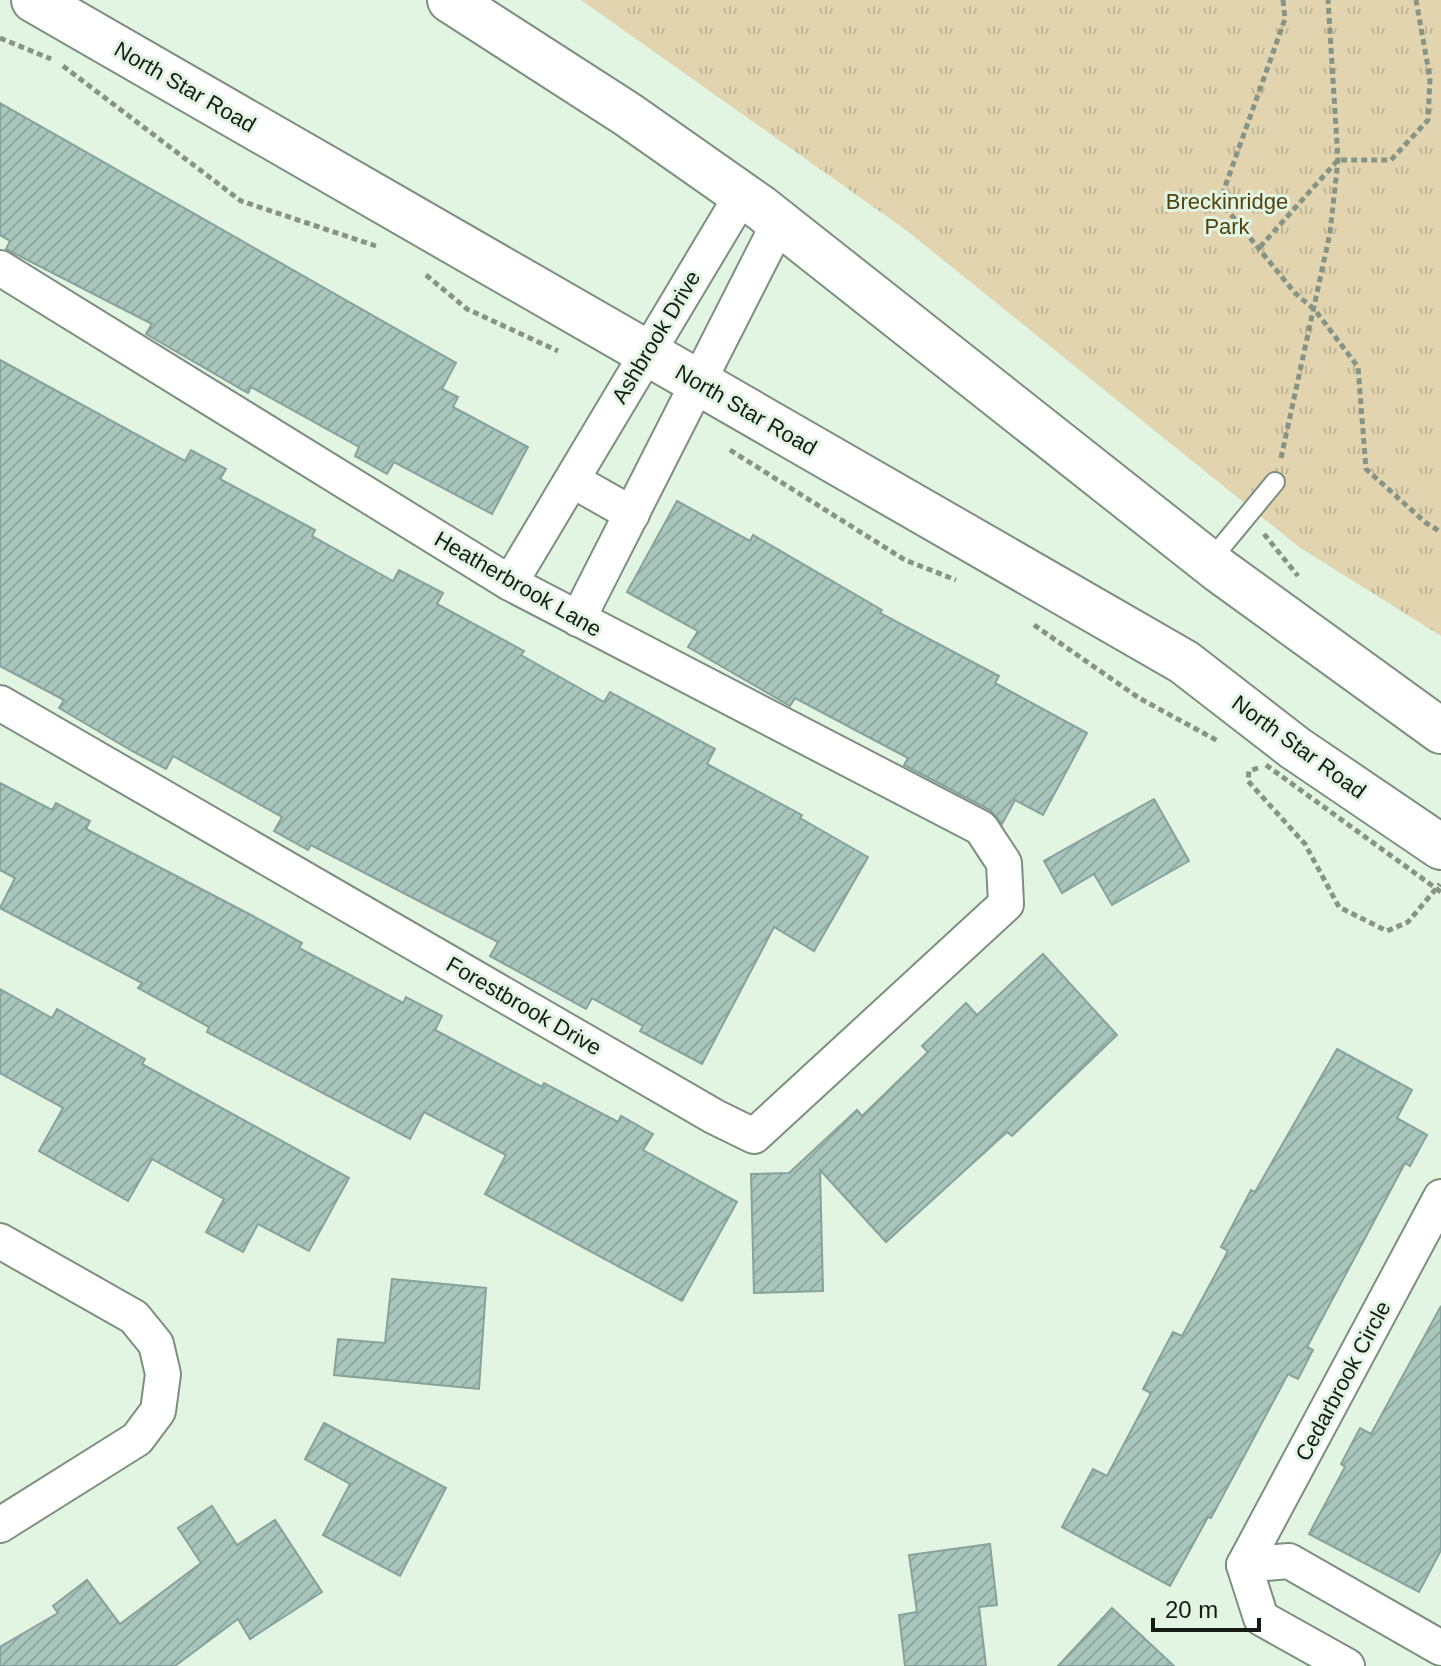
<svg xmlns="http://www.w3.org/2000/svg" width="1441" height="1666" viewBox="0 0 1441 1666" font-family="Helvetica,sans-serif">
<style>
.grass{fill:url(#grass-tufts)}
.building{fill:url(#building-hatch);stroke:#87a29a;stroke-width:2}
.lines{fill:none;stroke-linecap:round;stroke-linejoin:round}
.lane-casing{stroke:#7d8f7e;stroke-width:22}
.street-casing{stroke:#7d8f7e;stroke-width:38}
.secondary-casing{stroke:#7d8f7e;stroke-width:48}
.path{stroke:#869486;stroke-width:5;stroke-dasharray:6 4;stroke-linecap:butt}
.lane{stroke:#fff;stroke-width:18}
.street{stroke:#fff;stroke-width:34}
.secondary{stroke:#fff;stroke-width:44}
.path-bridge{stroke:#869486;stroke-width:5;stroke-dasharray:6 4;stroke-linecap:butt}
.labels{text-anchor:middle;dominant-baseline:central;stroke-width:6;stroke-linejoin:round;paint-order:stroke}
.street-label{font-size:22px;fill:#151c15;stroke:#e1f5e2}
.park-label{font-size:22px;fill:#534310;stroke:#e1f5e2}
</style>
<defs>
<pattern id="grass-tufts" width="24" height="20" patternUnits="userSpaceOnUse" patternTransform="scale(2)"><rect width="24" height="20" fill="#e1d4af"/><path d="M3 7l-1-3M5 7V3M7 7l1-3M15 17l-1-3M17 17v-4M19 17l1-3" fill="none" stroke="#c0b596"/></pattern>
<pattern id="building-hatch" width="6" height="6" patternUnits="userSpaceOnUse" patternTransform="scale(2)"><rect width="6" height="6" fill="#a9c6bc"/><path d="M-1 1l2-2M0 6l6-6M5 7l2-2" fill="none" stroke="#91aaa1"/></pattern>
</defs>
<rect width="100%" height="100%" fill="#e1f5e2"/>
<polygon class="grass" points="581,0 1441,0 1441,636 1299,547 906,230"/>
<g class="building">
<polygon points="0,103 456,363 442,389 458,397 453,407 528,447 492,514 394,462 387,474 355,456 359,447 251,387 248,393 146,334 152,324 6,249 10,241 0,235"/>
<polygon points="0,360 185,461 191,450 226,469 220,479 315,530 312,536 393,581 399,570 443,593 437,604 524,651 521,655 604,702 610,692 715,749 707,764 802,815 800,818 868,857 814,951 774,927 702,1064 640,1031 643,1026 592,998 586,1009 490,956 498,942 311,845 308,850 274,831 282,817 173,756 166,769 132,751 59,708 64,700 0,666"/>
<polygon points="677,501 750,541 753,535 882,610 880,613 999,676 995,683 1087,733 1043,815 1015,800 1002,824 990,810 904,765 908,758 795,698 790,706 688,647 698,631 627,592"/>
<polygon points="0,783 52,810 56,803 90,821 86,829 253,916 302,943 299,948 403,1003 406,997 442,1016 435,1030 542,1087 544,1083 618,1122 621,1116 653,1134 643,1150 737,1202 682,1301 485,1194 506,1155 424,1112 410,1139 207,1032 209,1027 138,988 142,983 0,908 15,878 0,870"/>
<polygon points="1154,799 1189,861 1112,905 1094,874 1062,893 1044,861"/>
<polygon points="1043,954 1117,1035 1012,1136 1007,1132 886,1242 820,1170 823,1291 754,1293 751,1174 789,1173 857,1110 862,1116 928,1052 922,1046 966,1003 977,1015"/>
<polygon points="0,989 52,1018 57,1009 145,1059 142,1064 349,1178 309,1251 258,1224 243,1252 206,1232 224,1199 152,1159 128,1201 39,1151 63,1108 0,1073"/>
<polygon points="1337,1049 1412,1090 1397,1118 1427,1135 1410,1166 1405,1163 1307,1347 1313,1350 1298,1379 1288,1374 1211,1518 1208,1517 1170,1586 1062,1527 1093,1469 1107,1476 1151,1393 1143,1389 1173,1332 1182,1336 1228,1251 1221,1247 1251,1190 1255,1192"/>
<polygon points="392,1279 486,1288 479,1389 334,1375 338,1339 385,1343"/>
<polygon points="1441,1306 1441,1550 1419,1592 1309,1534 1345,1467 1341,1464 1360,1428 1371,1434"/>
<polygon points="324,1423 446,1488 400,1576 323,1535 350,1484 305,1459"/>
<polygon points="212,1506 237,1545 275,1520 322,1592 250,1639 238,1619 175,1666 0,1666 0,1647 58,1613 53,1606 87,1580 120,1624 201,1563 178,1528"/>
<polygon points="990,1544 997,1605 979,1607 986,1666 905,1666 899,1615 917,1612 909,1555"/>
<polygon points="1112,1608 1174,1666 1058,1666"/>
</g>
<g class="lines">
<g class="lane-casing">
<polyline id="lane" points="1209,562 1275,482"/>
</g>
<g class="street-casing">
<g id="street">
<polyline points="0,268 510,583 981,828 1004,863 1006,904 754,1136 715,1117 0,703"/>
<polyline points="572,480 632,514"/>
<polyline points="510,583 742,195"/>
<polyline points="578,619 779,223"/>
<polyline points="0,1241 134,1317 156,1344 163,1374 158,1411 137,1439 0,1525"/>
<polyline points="1244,1565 1289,1561 1441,1648"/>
<polyline points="1347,1666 1261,1618 1244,1565 1441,1197"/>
</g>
</g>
<g class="secondary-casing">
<g id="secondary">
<polyline points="34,0 1184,662 1295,748 1441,847"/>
<polyline points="450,0 627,114 761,208 1219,570 1441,731"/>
</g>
</g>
<g class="path">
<polyline points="1283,0 1285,19 1220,201 1295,293 1315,310 1358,367 1366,469 1426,523 1441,532"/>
<polyline points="0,38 51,59"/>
<polyline points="63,66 241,201 376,246"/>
<polyline points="1260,247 1338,160 1391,160 1428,120 1430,78 1416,0"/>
<polyline points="426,275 467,309 558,351"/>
<polyline points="730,450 905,560 956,580"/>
<polyline points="1281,458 1330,233 1338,160 1328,0"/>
<polyline points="1264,534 1298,576"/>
<polyline points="1034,625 1139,698 1218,741"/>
<polyline points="1258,768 1249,771 1248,781 1305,844 1339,907 1387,931 1408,922 1440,884"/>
</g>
<use href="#lane" class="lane"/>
<use href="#street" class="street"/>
<use href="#secondary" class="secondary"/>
<polyline class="path-bridge" points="1266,765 1441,892"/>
</g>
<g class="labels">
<g class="street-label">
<text transform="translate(185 87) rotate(30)">North Star Road</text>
<text transform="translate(656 337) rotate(-59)">Ashbrook Drive</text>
<text transform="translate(746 410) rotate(30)">North Star Road</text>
<text transform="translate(518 584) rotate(30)">Heatherbrook Lane</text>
<text transform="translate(1299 747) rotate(36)">North Star Road</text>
<text transform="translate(524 1006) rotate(30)">Forestbrook Drive</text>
<text transform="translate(1343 1381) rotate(-62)">Cedarbrook Circle</text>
</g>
<g class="park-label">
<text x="1227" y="201">Breckinridge<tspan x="1227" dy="25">Park</tspan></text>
</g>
</g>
<path d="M1153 1618v12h106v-12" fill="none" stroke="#151c15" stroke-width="4"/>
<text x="1165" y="1618" font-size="24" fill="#151c15" stroke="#e1f5e2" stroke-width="6" paint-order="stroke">20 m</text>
</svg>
